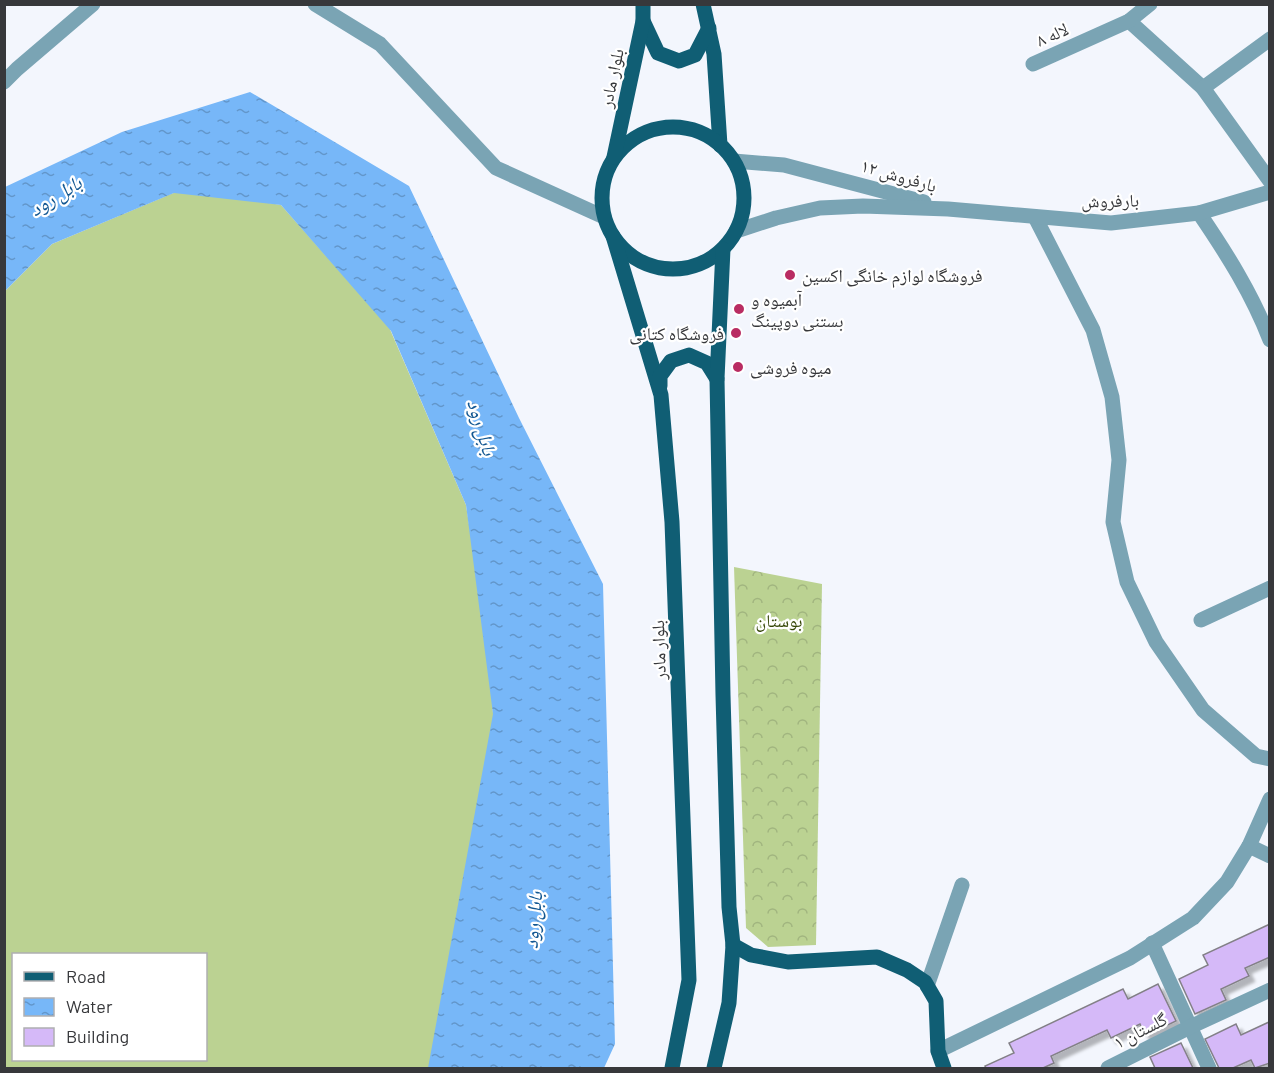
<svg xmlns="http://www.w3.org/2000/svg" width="1274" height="1073" viewBox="0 0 1274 1073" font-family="Barlow,'Noto Naskh Arabic',sans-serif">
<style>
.forest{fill:url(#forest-crowns)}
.garden{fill:#bbd292;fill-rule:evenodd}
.water{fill:url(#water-ripples)}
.building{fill:#d5b9f8;stroke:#838087;stroke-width:1.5;filter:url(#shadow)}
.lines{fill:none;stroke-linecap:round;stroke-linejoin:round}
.minor{stroke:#7aa4b4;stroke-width:15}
.major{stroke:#105e74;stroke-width:15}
.poi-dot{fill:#b92c62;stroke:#fff;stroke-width:2}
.labels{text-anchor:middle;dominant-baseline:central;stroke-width:4.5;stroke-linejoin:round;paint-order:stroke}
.street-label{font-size:18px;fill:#37383b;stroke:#fff}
.poi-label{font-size:18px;fill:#37383b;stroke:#fff;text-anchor:start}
.park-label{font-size:18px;fill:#354607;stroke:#fff}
.water-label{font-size:20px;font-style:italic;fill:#125792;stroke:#fff}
</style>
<defs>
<pattern id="forest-crowns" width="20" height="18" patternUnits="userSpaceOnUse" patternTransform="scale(1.5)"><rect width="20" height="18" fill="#bbd292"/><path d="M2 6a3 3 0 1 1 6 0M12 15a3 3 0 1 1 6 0" fill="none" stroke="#a1b57f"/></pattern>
<pattern id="water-ripples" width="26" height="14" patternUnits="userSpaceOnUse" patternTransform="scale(1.5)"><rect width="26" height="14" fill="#77b7f8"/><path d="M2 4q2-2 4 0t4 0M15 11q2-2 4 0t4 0" fill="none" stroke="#6296ca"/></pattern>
<filter id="shadow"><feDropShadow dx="5.5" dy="5.5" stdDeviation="1.5" flood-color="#0004"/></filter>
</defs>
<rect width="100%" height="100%" fill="#f3f6fd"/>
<polygon class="forest" points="734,567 822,584 816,945 768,947 746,928"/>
<path class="garden" d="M183 189 281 205 389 327 466 505 488 648 503 844 462 1068H5V291L52 244ZM14 954H206V1060H14Z"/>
<polygon class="water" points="250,92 409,186 519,418 603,584 615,1044 604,1068 428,1068 493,714 466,505 391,331 281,205 174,193 52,244 5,291 5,187 122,132"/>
<g class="building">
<polygon points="1270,924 1270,957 1245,968 1249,976 1221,989 1226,1000 1195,1014 1179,979 1208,965 1203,955"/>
<polygon points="1158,984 1176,1021 1145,1036 1140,1024 1111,1038 1107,1030 1051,1056 1054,1063 1043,1068 986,1068 985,1066 1014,1053 1009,1043 1123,989 1128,999"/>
<polygon points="1269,1022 1270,1063 1255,1068 1251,1060 1233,1068 1219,1068 1205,1039 1236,1024 1241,1035"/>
<polygon points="1181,1043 1193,1068 1155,1068 1150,1057"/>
</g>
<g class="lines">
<g class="minor">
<polyline points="315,4 380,44 496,168 604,217"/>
<polyline points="1129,21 1203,88 1270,181"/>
<polyline points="1033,64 1129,21 1150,4"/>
<polyline points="4,82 17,69 93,4"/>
<polyline points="1203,88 1270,39"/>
<polyline points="734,161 784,165 924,202"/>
<path d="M1199 213C1227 254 1252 294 1270 340"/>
<polyline points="1035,217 1093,330 1112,397 1119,460 1113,522 1127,582 1156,642 1203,710 1256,756 1270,759"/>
<polyline points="736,231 776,218 820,208 863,206 948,209 1111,223 1199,213 1270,192"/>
<polyline points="1201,620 1270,588"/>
<polyline points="1249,846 1270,856"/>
<polyline points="1152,943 1209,1068"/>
<polyline points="927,986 962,885"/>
<polyline points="938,1051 1130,958 1193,918 1227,882 1249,846 1270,799"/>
<polyline points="1108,1068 1190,1027 1270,990"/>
</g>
<g class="major">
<polyline points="703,4 714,54 720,145"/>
<polyline points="643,21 658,53 679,61 695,55 709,28"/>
<circle cx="673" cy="198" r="71"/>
<polyline points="614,157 643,21 643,4"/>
<polyline points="613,236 661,395 672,522 689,980 672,1068"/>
<polyline points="660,386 660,376 671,361 689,355 707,363 717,379"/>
<polyline points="733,945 751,955 788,962 877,957 907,970 925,982 936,1001 938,1051 944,1068"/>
<polyline points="714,1068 729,1003 733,945 729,907 723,695 717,379 723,249"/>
</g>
</g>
<g class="poi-dot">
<circle cx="790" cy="275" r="6"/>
<circle cx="739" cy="309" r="6"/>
<circle cx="736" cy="333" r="6"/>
<circle cx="738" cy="367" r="6"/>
</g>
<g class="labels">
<g class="street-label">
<text transform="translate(1052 34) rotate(-24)">لاله ۸</text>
<text transform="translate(611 78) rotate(-78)">بلوار مادر</text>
<text transform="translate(899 175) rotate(16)">بارفروش ۱۲</text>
<text transform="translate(1110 200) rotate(-1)">بارفروش</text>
<text transform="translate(658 650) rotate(-92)">بلوار مادر</text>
<text transform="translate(1140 1030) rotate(-27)">گلستان ۱</text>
</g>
<g class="poi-label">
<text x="802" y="275">فروشگاه لوازم خانگی اکسین</text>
<text x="751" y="299">آبمیوه و<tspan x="751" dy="21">بستنی دوپینگ</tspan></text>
<text x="724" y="333" text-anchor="end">فروشگاه کتانی</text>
<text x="750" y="367">میوه فروشی</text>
</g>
<g class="park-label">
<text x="779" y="620">بوستان</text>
</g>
<g class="water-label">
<text transform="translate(55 195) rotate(-32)">بابل رود</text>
<text transform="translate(483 427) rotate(73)">بابل رود</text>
<text transform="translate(532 920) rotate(-85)">بابل رود</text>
</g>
</g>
<rect width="1274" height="1073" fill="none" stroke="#37383b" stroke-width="12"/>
<rect x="12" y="953" width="195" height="108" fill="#ffffff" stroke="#afafb1" stroke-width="1.5"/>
<rect x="24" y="972" width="30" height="9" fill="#105e74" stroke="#afafb1" stroke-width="1.5"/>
<text x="66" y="983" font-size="18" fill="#37383b">Road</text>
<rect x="24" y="998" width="30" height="18" fill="url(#water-ripples)" stroke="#afafb1" stroke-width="1.5"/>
<text x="66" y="1013" font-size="18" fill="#37383b">Water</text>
<rect x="24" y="1028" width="30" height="18" fill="#d5b9f8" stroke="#afafb1" stroke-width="1.5"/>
<text x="66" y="1043" font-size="18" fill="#37383b">Building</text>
</svg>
